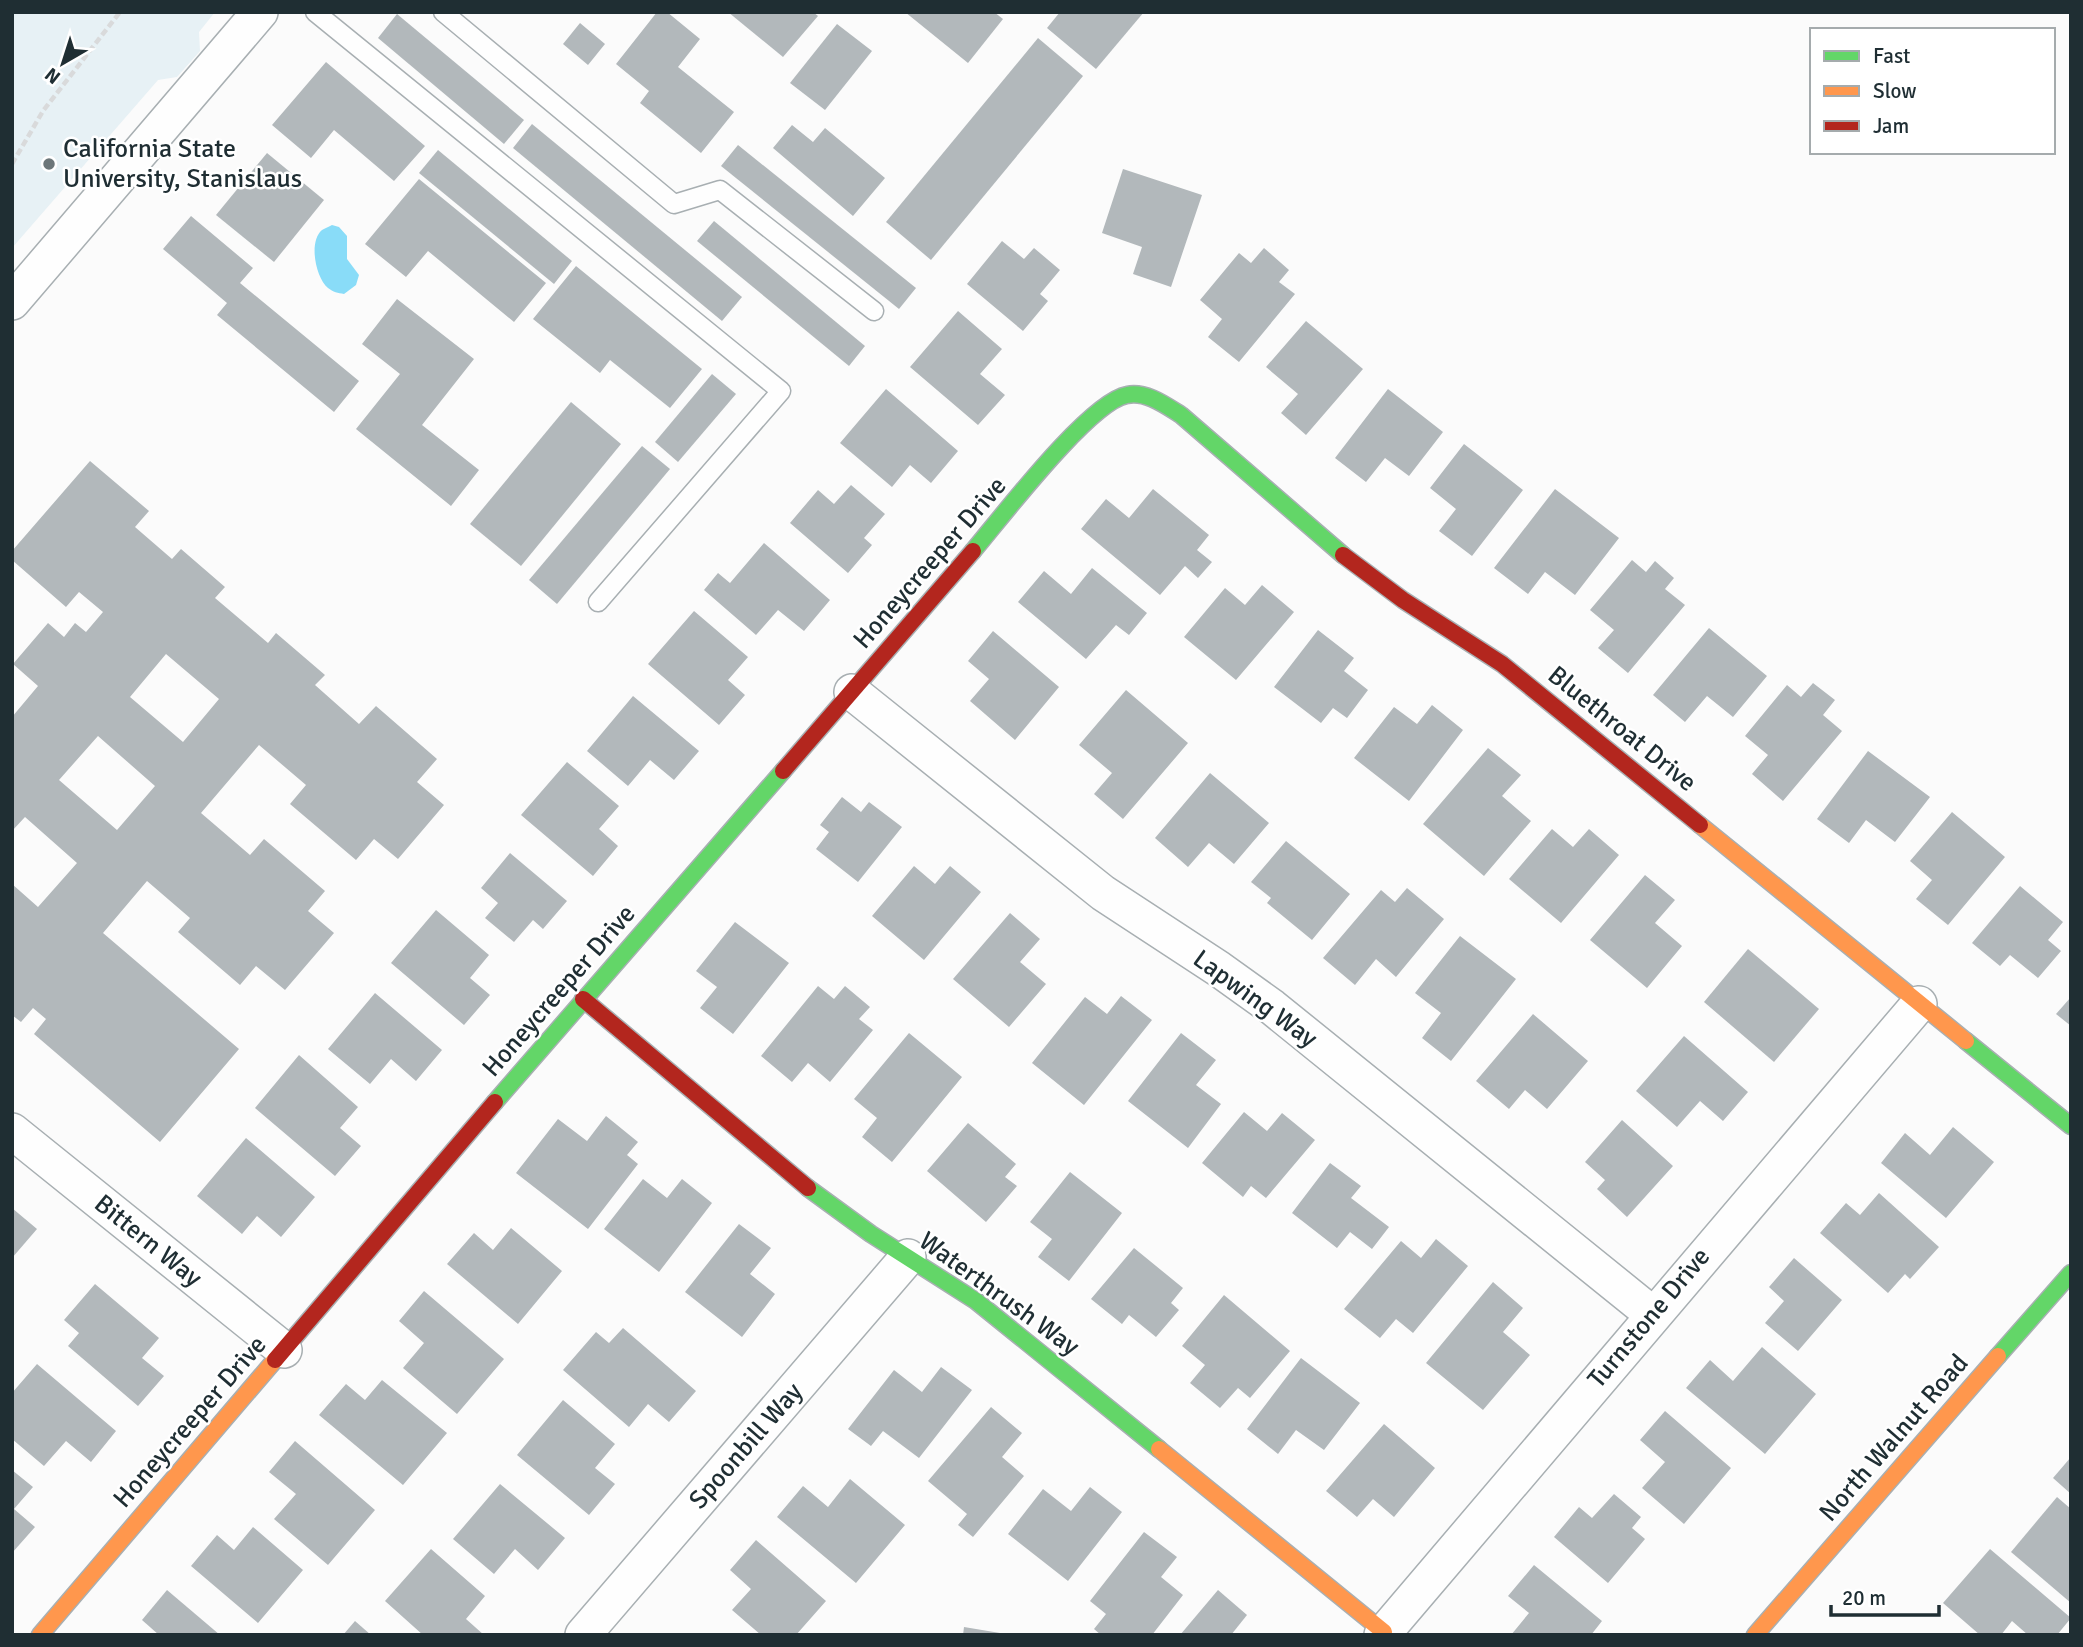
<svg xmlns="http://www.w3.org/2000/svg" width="2083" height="1647" viewBox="0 0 2083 1647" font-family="Signika,sans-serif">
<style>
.built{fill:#e7f1f5}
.water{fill:#89dcf8}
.building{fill:#b2b8bb;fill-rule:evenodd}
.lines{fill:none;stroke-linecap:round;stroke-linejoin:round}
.lane-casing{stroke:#a8afb2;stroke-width:21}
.street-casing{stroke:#a8afb2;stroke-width:38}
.fast-casing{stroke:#a8afb2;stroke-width:19}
.slow-casing{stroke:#a8afb2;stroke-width:19}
.jam-casing{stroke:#a8afb2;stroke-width:19}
.path{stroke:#d9dadb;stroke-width:4.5;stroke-dasharray:7 3.5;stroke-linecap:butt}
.lane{stroke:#fefefe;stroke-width:18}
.street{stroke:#fefefe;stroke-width:35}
.fast{stroke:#63d668;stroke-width:16}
.slow{stroke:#ff974d;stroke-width:16}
.jam{stroke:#b3261e;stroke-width:16}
.poi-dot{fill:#6c7679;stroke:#fff;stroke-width:2.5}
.labels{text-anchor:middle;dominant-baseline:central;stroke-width:5;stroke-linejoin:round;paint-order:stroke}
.poi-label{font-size:26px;fill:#1f2e33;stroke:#fff;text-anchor:start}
.street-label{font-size:26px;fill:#1f2e33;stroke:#fff}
</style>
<rect width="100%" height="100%" fill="#fbfbfb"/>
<polygon class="built" points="12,12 215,12 199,32 200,51 177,77 158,80 12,248"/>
<path class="water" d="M332 225 339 227 347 236V259L359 275 356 285 344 294C338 293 333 292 328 288 316 278 308 242 322 230 325 228 329 227 332 225Z"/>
<g class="building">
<polygon points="657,12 667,12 700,39 678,67 734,112 701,153 640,103 649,91 616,64"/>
<polygon points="728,12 813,12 818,16 783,57"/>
<polygon points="905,12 994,12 1003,19 968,63"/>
<polygon points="1060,12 1144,12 1096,69 1047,28"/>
<polygon points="397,14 524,120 504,144 378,38"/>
<polygon points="580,23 605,44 588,65 563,44"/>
<polygon points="837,24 872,51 825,110 790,83"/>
<polygon points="1038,38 1083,76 931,260 886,222"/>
<polygon points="326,62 425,146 394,181 334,130 311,158 272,125"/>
<polygon points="532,124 742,297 722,321 513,148"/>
<polygon points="792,125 813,142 825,128 885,178 853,216 773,148"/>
<polygon points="738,145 916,288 899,309 721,166"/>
<polygon points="438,150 572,261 554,284 419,173"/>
<polygon points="267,153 324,200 274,262 216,215"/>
<polygon points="1123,169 1202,195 1171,287 1133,274 1142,247 1102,233"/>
<polygon points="419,179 546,283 514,322 428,251 406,277 365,244"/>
<polygon points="191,216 253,268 240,283 359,381 334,412 217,315 227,303 163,249"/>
<polygon points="714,221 865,346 849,366 697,241"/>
<polygon points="1002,241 1024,259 1034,248 1060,270 1040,294 1048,301 1023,331 967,284"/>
<polygon points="1264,248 1289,270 1279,282 1295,294 1239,362 1208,337 1222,319 1200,300 1239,253 1251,263"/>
<polygon points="576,266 702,369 670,408 610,360 600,373 533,319"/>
<polygon points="397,299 474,359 422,425 479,470 451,506 356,429 400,374 362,344"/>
<polygon points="958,311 1002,349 980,374 1005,395 978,425 910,367"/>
<polygon points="1306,321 1363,369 1306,435 1281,413 1298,394 1266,367"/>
<polygon points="712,374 736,394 678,462 655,442"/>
<polygon points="886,389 958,451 931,483 910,465 892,487 840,443"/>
<polygon points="1388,389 1443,432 1409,476 1385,458 1366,482 1335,458"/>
<polygon points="571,402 621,444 521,566 470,524"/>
<polygon points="1464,444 1523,490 1472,556 1439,531 1456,509 1430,488"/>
<polygon points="642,446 670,469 557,604 529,580"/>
<path d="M90 461 149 511 135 527 172 559 181 549 225 587 215 598 268 643 276 633 325 675 315 685 359 724 376 706 437 759 417 782 444 805 398 859 374 839 356 860 290 804 306 785 259 745 201 813 250 855 264 839 325 891 308 911 334 933 285 990 256 966 240 985 178 932 190 918 147 881 103 933 239 1049 160 1142 34 1034 46 1019 33 1008 21 1022 12 1015V884L38 907 77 863 25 817 12 831V717L38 686 13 664 48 623 64 637 75 623 86 632 103 612 79 592 66 607 12 560V551ZM166 654 219 699 183 742 130 697ZM98 736 155 786 117 830 59 780Z"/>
<polygon points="851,485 885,514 864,538 872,545 848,573 790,523 818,490 834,504"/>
<polygon points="1153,489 1209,535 1197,550 1212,562 1198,578 1185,566 1160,595 1081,529 1106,499 1129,518"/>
<polygon points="1555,489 1619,538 1575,595 1545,572 1528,594 1494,568"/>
<polygon points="764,543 830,600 804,631 778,610 756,635 704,590 718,573 730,583"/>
<polygon points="1632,560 1646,572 1655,561 1674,578 1665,589 1685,605 1628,673 1598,648 1614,630 1590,610"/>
<polygon points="1092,568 1147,613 1129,635 1116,625 1086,659 1018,602 1044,571 1071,594"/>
<polygon points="1262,585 1294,612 1236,680 1184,637 1225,588 1245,605"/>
<polygon points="694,611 748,657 728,680 745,695 719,725 648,664"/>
<polygon points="1709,628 1767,676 1733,717 1707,696 1685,722 1653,695"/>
<polygon points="1318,630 1354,658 1344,671 1368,690 1347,718 1333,708 1321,723 1274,687"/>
<polygon points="993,631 1059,687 1015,740 970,701 989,679 968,661"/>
<polygon points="1813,683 1835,700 1823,715 1842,731 1783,801 1752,774 1768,755 1745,736 1787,685 1801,697"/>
<polygon points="1126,690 1188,743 1123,819 1094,794 1112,773 1079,745"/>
<polygon points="633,696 699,751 674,780 650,760 628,786 587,751"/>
<polygon points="1432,705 1463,730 1409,801 1354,758 1394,707 1417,724"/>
<polygon points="1488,748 1521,775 1502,796 1531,821 1484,876 1423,824"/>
<polygon points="1868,751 1930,797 1895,842 1866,820 1849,843 1817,819"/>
<polygon points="567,762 619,806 599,829 618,846 593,876 521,815"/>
<polygon points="1210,773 1269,823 1234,864 1209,843 1188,867 1155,838"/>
<polygon points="842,797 861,812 869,802 902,827 858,882 816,849 829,832 820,825"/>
<polygon points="1952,812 2005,857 1948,925 1916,899 1932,880 1910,861"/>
<polygon points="1552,829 1573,847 1589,829 1619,855 1561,923 1509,879"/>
<polygon points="1286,841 1350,894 1312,940 1267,903 1271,898 1251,882"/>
<polygon points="510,853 567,901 543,929 533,920 514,942 485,918 498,903 481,888"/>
<polygon points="914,866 935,884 950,866 981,892 924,960 872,916"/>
<polygon points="1645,875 1675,900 1655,923 1682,946 1647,988 1590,940"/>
<polygon points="2020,886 2063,922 2048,940 2061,951 2038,978 2010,955 2000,966 1972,943"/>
<polygon points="1407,888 1444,919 1396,977 1376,959 1355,985 1323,958 1381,890 1395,902"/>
<polygon points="436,910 489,955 470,978 490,995 464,1025 391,963"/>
<polygon points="1010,913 1040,939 1020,962 1046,984 1009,1027 953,979"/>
<polygon points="735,922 789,963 733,1034 700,1008 717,987 696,971"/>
<polygon points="1460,936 1516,979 1451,1061 1422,1038 1441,1013 1415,993"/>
<polygon points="1748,949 1819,1009 1774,1062 1704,1002"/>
<polygon points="818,986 834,999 845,986 870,1007 859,1019 873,1030 830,1082 808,1063 792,1082 761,1056"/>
<polygon points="375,993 442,1050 416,1081 391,1059 370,1084 328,1049"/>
<polygon points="1121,996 1152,1020 1084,1105 1032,1063 1085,997 1107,1014"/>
<polygon points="2071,997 2071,1026 2056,1014"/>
<polygon points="1533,1014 1588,1061 1547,1109 1525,1090 1509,1109 1476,1081"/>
<polygon points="909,1033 962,1077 892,1162 862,1137 877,1118 854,1099"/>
<polygon points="1181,1033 1216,1060 1196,1085 1221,1104 1188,1148 1128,1101"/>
<polygon points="1684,1036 1748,1092 1723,1121 1700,1101 1677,1127 1636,1091"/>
<polygon points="299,1055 358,1107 340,1128 361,1146 335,1176 255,1108"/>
<polygon points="1244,1112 1267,1131 1282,1113 1315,1140 1266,1198 1251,1186 1243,1197 1202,1163"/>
<polygon points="606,1116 638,1142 627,1155 638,1164 588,1229 516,1173 558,1119 587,1141"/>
<polygon points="1622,1120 1673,1166 1627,1217 1597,1189 1605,1180 1585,1162"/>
<polygon points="968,1123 1016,1164 1005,1177 1017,1186 986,1222 927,1171"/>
<polygon points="1953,1127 1994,1162 1946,1218 1881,1163 1905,1133 1930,1155"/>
<polygon points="246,1138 315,1197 281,1237 257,1216 242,1234 197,1196"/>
<polygon points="1330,1163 1361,1186 1351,1198 1389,1227 1372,1249 1350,1232 1337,1248 1292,1213"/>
<polygon points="1070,1172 1122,1213 1069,1281 1038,1257 1052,1239 1030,1222"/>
<polygon points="643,1179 667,1198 682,1179 712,1203 659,1272 604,1229"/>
<polygon points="1879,1193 1939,1247 1910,1279 1905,1274 1888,1293 1820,1233 1846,1203 1860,1215"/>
<polygon points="12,1208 37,1229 12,1258"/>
<polygon points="739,1224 771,1248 750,1274 775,1294 742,1337 685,1292"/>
<polygon points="511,1228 562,1271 518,1324 447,1264 474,1233 493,1250"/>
<polygon points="1436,1239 1468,1266 1413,1333 1396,1319 1380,1338 1344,1309 1401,1241 1421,1258"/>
<polygon points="1134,1248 1183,1288 1171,1303 1179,1310 1156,1337 1129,1315 1122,1324 1091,1299"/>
<polygon points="1794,1258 1842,1300 1798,1351 1765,1323 1784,1301 1769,1287"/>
<polygon points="1493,1282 1523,1308 1503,1332 1530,1355 1483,1410 1426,1363"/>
<polygon points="95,1284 159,1338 142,1358 164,1376 138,1406 68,1346 79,1333 64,1320"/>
<polygon points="424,1291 504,1359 457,1414 403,1368 424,1343 399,1321"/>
<polygon points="1224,1295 1290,1351 1250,1398 1238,1388 1220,1408 1190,1383 1205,1365 1182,1346"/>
<polygon points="623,1328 696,1391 669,1422 648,1404 629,1427 563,1370 596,1332 609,1343"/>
<polygon points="1762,1347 1816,1394 1765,1454 1686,1388 1710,1360 1733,1381"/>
<polygon points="1301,1358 1360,1403 1324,1450 1296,1430 1278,1454 1247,1429"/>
<polygon points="37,1364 116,1431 91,1462 66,1441 44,1466 12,1439 12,1393"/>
<polygon points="941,1367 972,1390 919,1458 883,1431 871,1446 848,1429 894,1370 922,1392"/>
<polygon points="382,1380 447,1433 403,1485 319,1415 346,1384 365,1400"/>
<polygon points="563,1400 615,1444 595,1468 615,1484 589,1515 517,1455"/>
<polygon points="991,1407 1022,1433 1002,1457 1024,1476 973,1537 958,1525 967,1514 928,1481"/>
<polygon points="1665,1411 1731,1468 1684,1524 1642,1488 1665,1462 1640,1440"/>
<polygon points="1384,1424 1435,1468 1394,1517 1373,1499 1357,1517 1326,1491"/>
<polygon points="295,1441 375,1510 328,1565 274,1519 296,1494 269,1472"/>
<polygon points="2071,1457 2071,1494 2053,1478"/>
<polygon points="12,1470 33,1487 14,1509 35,1527 12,1553"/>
<polygon points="850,1479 905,1525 856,1583 777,1517 803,1486 828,1507"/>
<polygon points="500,1484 565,1538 538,1570 515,1549 494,1574 453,1539"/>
<polygon points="1090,1487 1122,1512 1068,1581 1008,1534 1043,1489 1071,1511"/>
<polygon points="1614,1494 1641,1517 1632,1528 1645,1539 1608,1583 1554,1537 1579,1507 1592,1518"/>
<polygon points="2057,1497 2071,1509 2071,1603 2011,1552"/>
<polygon points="253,1527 303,1570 258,1623 191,1566 217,1535 234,1550"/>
<polygon points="1144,1532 1177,1557 1161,1577 1183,1595 1152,1635 1101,1635 1094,1629 1106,1614 1090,1601"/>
<polygon points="756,1540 826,1601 796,1635 761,1635 732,1610 751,1589 730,1570"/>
<polygon points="431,1549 485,1596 466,1619 484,1635 423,1635 385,1601"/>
<polygon points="1990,1549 2071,1618 2057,1635 2028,1635 2012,1621 2001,1635 1980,1635 1943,1603"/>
<polygon points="1534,1565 1602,1621 1591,1635 1511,1635 1529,1613 1508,1596"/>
<polygon points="167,1590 220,1635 159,1635 142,1620"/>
<polygon points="1218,1590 1247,1615 1231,1635 1180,1635"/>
<polygon points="355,1621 371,1635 343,1635"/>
<polygon points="964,1627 1000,1633 1000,1635 963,1635"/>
</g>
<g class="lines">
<g class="lane-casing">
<g id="lane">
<polyline points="315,12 781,391 598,602"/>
<polyline points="443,12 674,204 720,190 874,311"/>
</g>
</g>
<g class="street-casing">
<g id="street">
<polyline points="12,302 260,12"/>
<polyline points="852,692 1103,893 1219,969 1272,1007 1652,1314"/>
<polyline points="12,1131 284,1350"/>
<polyline points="583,1635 908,1257"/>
<polyline points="1382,1635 1919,1004"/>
</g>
</g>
<g class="fast-casing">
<g id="fast">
<path d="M973 551C1001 518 1089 402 1127 395 1146 391 1165 405 1181 415L1343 555"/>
<polyline points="1966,1041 2071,1126"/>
<polyline points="495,1102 783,771"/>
<polyline points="808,1188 871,1234 976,1301 1159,1449"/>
<polyline points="1998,1356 2071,1273"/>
</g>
</g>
<g class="slow-casing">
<g id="slow">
<polyline points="1700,825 1966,1041"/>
<polyline points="1159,1449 1384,1632"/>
<polyline points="40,1635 275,1360"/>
<polyline points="1755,1635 1998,1356"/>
</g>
</g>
<g class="jam-casing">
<g id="jam">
<polyline points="1343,555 1403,600 1502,664 1700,825"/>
<polyline points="783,771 973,551"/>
<polyline points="583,999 808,1188"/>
<polyline points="275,1360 495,1102"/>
</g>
</g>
<polyline class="path" points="12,164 43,111 120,12"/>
<use href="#lane" class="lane"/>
<use href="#street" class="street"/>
<use href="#fast" class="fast"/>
<use href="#slow" class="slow"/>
<use href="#jam" class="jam"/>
</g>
<circle class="poi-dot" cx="49" cy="164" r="7"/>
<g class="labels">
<g class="poi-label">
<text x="63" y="149">California State<tspan x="63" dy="30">University, Stanislaus</tspan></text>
</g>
<g class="street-label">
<text transform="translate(930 563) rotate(-49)">Honeycreeper Drive</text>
<text transform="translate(1622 729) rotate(39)">Bluethroat Drive</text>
<text transform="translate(559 991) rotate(-49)">Honeycreeper Drive</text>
<text transform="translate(1255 999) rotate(36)">Lapwing Way</text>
<text transform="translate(148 1241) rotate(39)">Bittern Way</text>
<text transform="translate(999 1294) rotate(36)">Waterthrush Way</text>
<text transform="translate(1649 1318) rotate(-50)">Turnstone Drive</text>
<text transform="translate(190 1422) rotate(-49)">Honeycreeper Drive</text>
<text transform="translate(1894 1438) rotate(-49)">North Walnut Road</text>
<text transform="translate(746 1446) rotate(-49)">Spoonbill Way</text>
</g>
</g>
<rect width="2083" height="1647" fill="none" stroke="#1f2e33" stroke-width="28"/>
<rect x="1810" y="28" width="245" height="126" fill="#ffffff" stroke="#a5abad" stroke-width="2"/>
<rect x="1824" y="51" width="35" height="10" fill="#63d668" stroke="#a5abad" stroke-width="2"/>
<text x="1873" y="63" font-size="21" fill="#1f2e33">Fast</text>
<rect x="1824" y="86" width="35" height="10" fill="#ff974d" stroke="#a5abad" stroke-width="2"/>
<text x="1873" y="98" font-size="21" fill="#1f2e33">Slow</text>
<rect x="1824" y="121" width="35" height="10" fill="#b3261e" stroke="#a5abad" stroke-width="2"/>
<text x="1873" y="133" font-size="21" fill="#1f2e33">Jam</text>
<g transform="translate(63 63) rotate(219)" stroke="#ffffff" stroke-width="5" paint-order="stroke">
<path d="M0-5L12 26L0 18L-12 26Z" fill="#1f2e33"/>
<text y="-10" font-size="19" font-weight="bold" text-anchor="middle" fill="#1f2e33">N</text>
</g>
<path d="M1831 1605v10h108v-10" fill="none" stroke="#1f2e33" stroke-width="3.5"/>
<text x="1842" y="1605" font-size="21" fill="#1f2e33" stroke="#ffffff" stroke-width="5" paint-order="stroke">20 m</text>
</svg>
